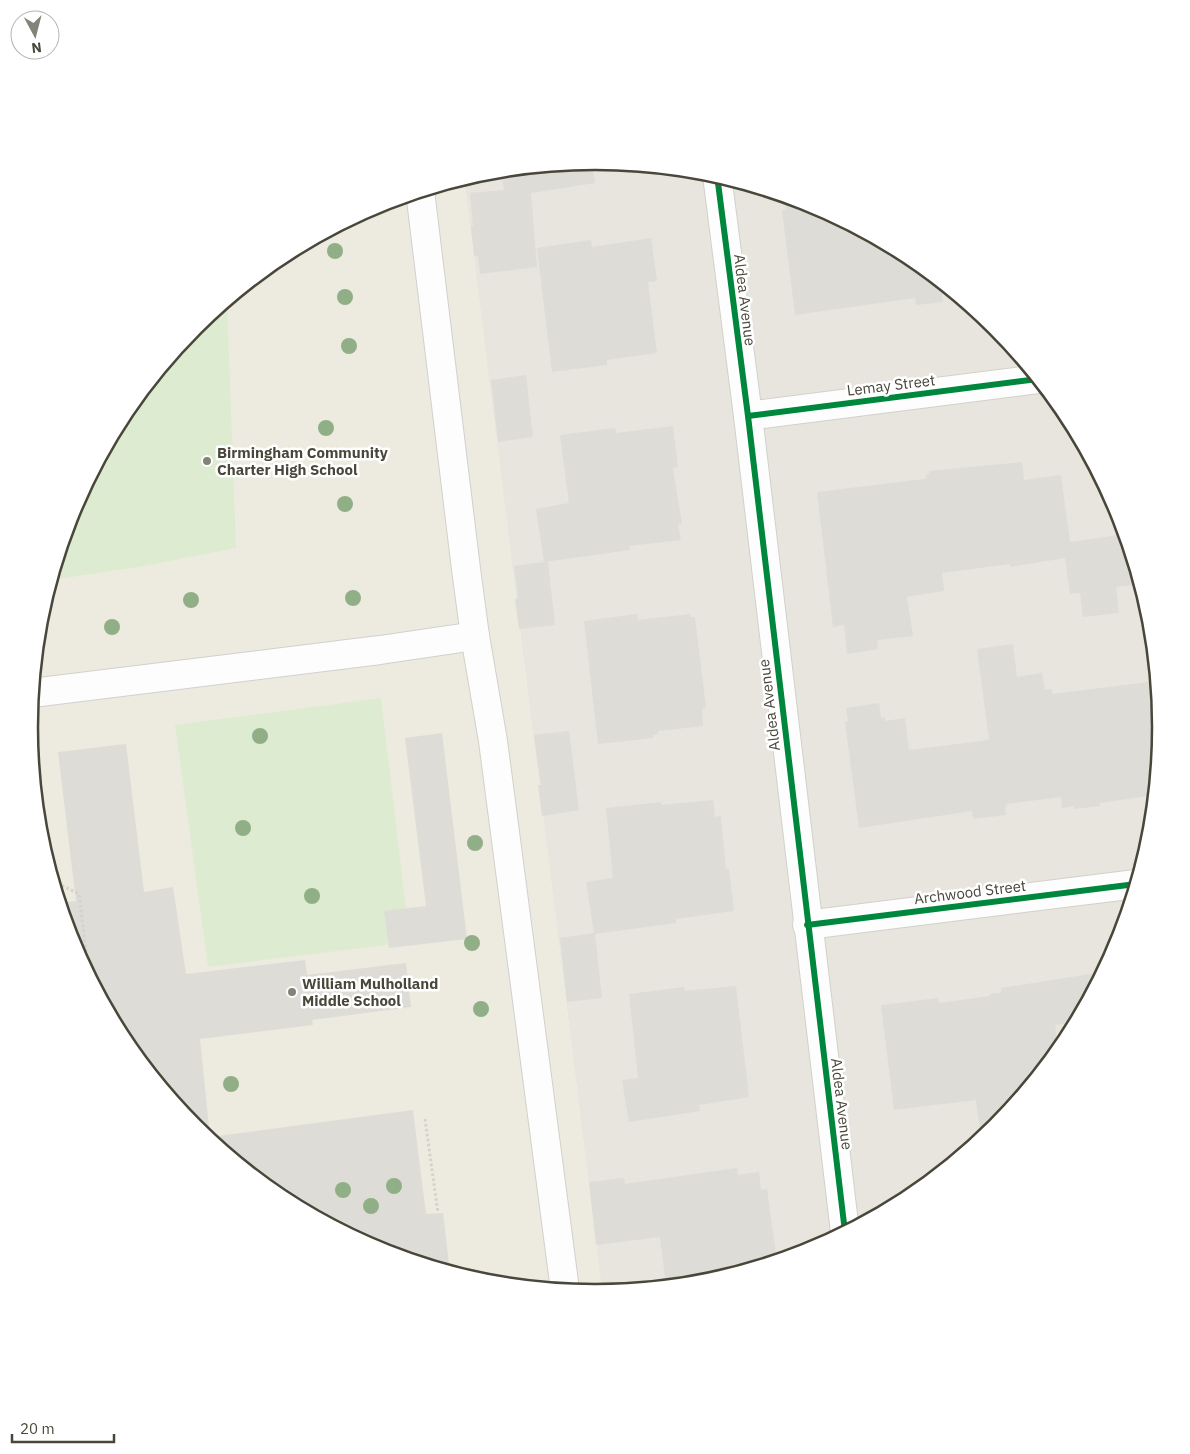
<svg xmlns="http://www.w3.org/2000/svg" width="1190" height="1454" viewBox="0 0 1190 1454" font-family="'IBM Plex Sans',sans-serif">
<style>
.residential{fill:#e7e5dd}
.education{fill:#edebdf}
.green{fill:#ddebd1}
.building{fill:#dddcd7}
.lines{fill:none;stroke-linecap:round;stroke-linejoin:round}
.minor-casing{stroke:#d1d1cc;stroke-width:30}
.path{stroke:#d3d2cd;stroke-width:3;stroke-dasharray:2.5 2.5;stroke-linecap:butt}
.minor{stroke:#fdfdfd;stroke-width:28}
.cycleway-casing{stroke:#fff;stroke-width:9}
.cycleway{stroke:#00873e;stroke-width:6}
.tree{fill:#91af86}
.poi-dot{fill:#848379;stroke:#fff;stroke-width:2}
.labels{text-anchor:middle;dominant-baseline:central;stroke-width:5;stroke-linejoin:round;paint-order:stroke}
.street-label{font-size:15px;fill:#49463a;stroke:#fff}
.poi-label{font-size:15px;font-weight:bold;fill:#49463a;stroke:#fff;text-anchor:start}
.rim{fill:none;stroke:#49463a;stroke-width:2.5}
</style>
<rect width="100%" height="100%" fill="#f3f3ef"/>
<polygon class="residential" points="595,161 706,172 812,204 910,256 996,327 1066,413 1118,511 1150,617 1161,727 1150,838 1118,944 1066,1042 995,1128 909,1198 811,1250 705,1282 602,1292 464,178 485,172"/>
<polygon class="education" points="464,178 602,1292 595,1293 484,1282 378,1250 280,1198 194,1127 124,1041 72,943 40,837 29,727 40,616 72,510 124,412 195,326 281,256 379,204"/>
<g class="green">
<polygon points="227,300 236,548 144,566 51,580 72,510 124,412 195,326"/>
<polygon points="381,698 410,942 208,967 175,725"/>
</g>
<g class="building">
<polygon points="592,161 595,183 531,193 537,267 480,274 478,256 474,256 471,226 473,226 470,193 504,190 501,170"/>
<polygon points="784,196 812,204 910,256 954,293 942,294 943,302 916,305 915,298 795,315 782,210 786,209"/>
<polygon points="651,238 657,281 648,282 657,353 607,360 607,365 552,372 537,248 591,240 592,247"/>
<polygon points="526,375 533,437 498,442 491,380"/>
<polygon points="673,426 678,467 673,468 682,524 678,525 681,540 629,546 630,550 544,562 548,562 555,625 519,629 515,599 518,598 514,566 544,562 536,509 569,503 560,435 615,428 616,433"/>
<polygon points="1022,462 1024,480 1061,475 1070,542 1125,534 1135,567 1130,567 1133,585 1116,587 1119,613 1083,617 1080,593 1070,594 1065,558 1010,567 1010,564 942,573 944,591 907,597 913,636 877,640 878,649 847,654 844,625 833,627 817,492 924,479 926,478 926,475 929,474 929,471"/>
<polygon points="637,614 638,620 690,614 691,617 695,617 706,708 702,709 703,726 658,731 658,734 653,735 653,738 598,744 584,621"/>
<polygon points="1013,644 1017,677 1042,673 1045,690 1052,689 1052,694 1157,681 1161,728 1155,795 1100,803 1100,806 1074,809 1074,806 1062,808 1061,797 1006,804 1007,807 1005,807 1006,815 973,819 972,811 859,828 845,722 848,721 846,708 879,703 881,718 885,717 885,721 905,718 909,750 989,740 977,649"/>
<polygon points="569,731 579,810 542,816 538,785 541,785 534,735"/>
<polygon points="442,733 467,939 389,948 384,911 426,906 405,738"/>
<polygon points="126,744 144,892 173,887 186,974 305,960 307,975 406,963 411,1007 312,1020 313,1025 200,1039 210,1137 413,1110 426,1214 443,1213 450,1272 378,1250 280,1198 194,1127 124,1041 72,943 60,903 76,901 58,752"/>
<polygon points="713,800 715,817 721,816 726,869 729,869 734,911 676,919 676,923 595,934 602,998 567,1002 560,938 594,933 586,882 613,878 606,808 661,802 661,805"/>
<polygon points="1103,972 1076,1022 1055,1025 1058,1051 995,1128 981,1139 976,1100 894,1110 881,1005 938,998 939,1003 990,996 990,994 1001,993 1001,988"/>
<polygon points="736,986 749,1097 699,1105 700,1111 629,1122 622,1080 638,1078 629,994 684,987 685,991"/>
<polygon points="737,1168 738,1175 759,1172 761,1190 767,1189 777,1261 705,1282 666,1286 660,1237 596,1245 589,1182 624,1178 625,1184"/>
</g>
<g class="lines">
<g class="minor-casing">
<g id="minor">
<polyline points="717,175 748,416 845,1232"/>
<polyline points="420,191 466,569 475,636 493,741 565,1290"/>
<polyline points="748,416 1038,379"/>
<polyline points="32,693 380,650 475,636"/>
<polyline points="807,925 1136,884"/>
</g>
</g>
<g class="path">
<polyline points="53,881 79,894 89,975"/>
<polyline points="425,1119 438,1213"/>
</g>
<use href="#minor" class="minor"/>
<g class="cycleway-casing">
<g id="cycleway">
<polyline points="717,175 748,416 845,1232"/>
<polyline points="748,416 1038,379"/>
<polyline points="807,925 1136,884"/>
</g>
</g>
<use href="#cycleway" class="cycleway"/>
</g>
<g class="tree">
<circle cx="335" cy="251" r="8"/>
<circle cx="345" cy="297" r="8"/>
<circle cx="349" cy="346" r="8"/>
<circle cx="326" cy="428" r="8"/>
<circle cx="345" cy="504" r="8"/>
<circle cx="353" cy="598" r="8"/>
<circle cx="191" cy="600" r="8"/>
<circle cx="112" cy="627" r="8"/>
<circle cx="260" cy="736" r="8"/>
<circle cx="243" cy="828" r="8"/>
<circle cx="475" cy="843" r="8"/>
<circle cx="312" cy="896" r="8"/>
<circle cx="472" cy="943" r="8"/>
<circle cx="481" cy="1009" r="8"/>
<circle cx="231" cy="1084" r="8"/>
<circle cx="394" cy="1186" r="8"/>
<circle cx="343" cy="1190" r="8"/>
<circle cx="371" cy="1206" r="8"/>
</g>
<g class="poi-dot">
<circle cx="207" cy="461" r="5"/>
<circle cx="292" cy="992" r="5"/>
</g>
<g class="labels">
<g class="street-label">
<text transform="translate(745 300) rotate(83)">Aldea Avenue</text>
<text transform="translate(891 385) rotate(-7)">Lemay Street</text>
<text transform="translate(769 705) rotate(-97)">Aldea Avenue</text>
<text transform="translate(970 892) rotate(-7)">Archwood Street</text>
<text transform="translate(842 1104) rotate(83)">Aldea Avenue</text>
</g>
<g class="poi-label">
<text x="217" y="452">Birmingham Community<tspan x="217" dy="17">Charter High School</tspan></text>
<text x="302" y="983">William Mulholland<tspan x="302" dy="17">Middle School</tspan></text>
</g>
</g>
<path d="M0 0H1190V1454H0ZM38 727a557 557 0 1 1 1114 0a557 557 0 1 1-1114 0Z" fill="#fff" fill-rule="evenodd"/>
<path class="rim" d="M38 727a557 557 0 1 1 1114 0a557 557 0 1 1-1114 0Z"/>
<g transform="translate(35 35) rotate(173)"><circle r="24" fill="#ffffff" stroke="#b6b5b0"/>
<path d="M0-4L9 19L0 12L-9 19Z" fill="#848379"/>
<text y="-8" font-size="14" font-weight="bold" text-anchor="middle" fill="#49463a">N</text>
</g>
<path d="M12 1434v8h102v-8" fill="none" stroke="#49463a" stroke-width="2.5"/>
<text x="20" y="1434" font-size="15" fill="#49463a" stroke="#ffffff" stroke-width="4" paint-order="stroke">20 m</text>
</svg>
